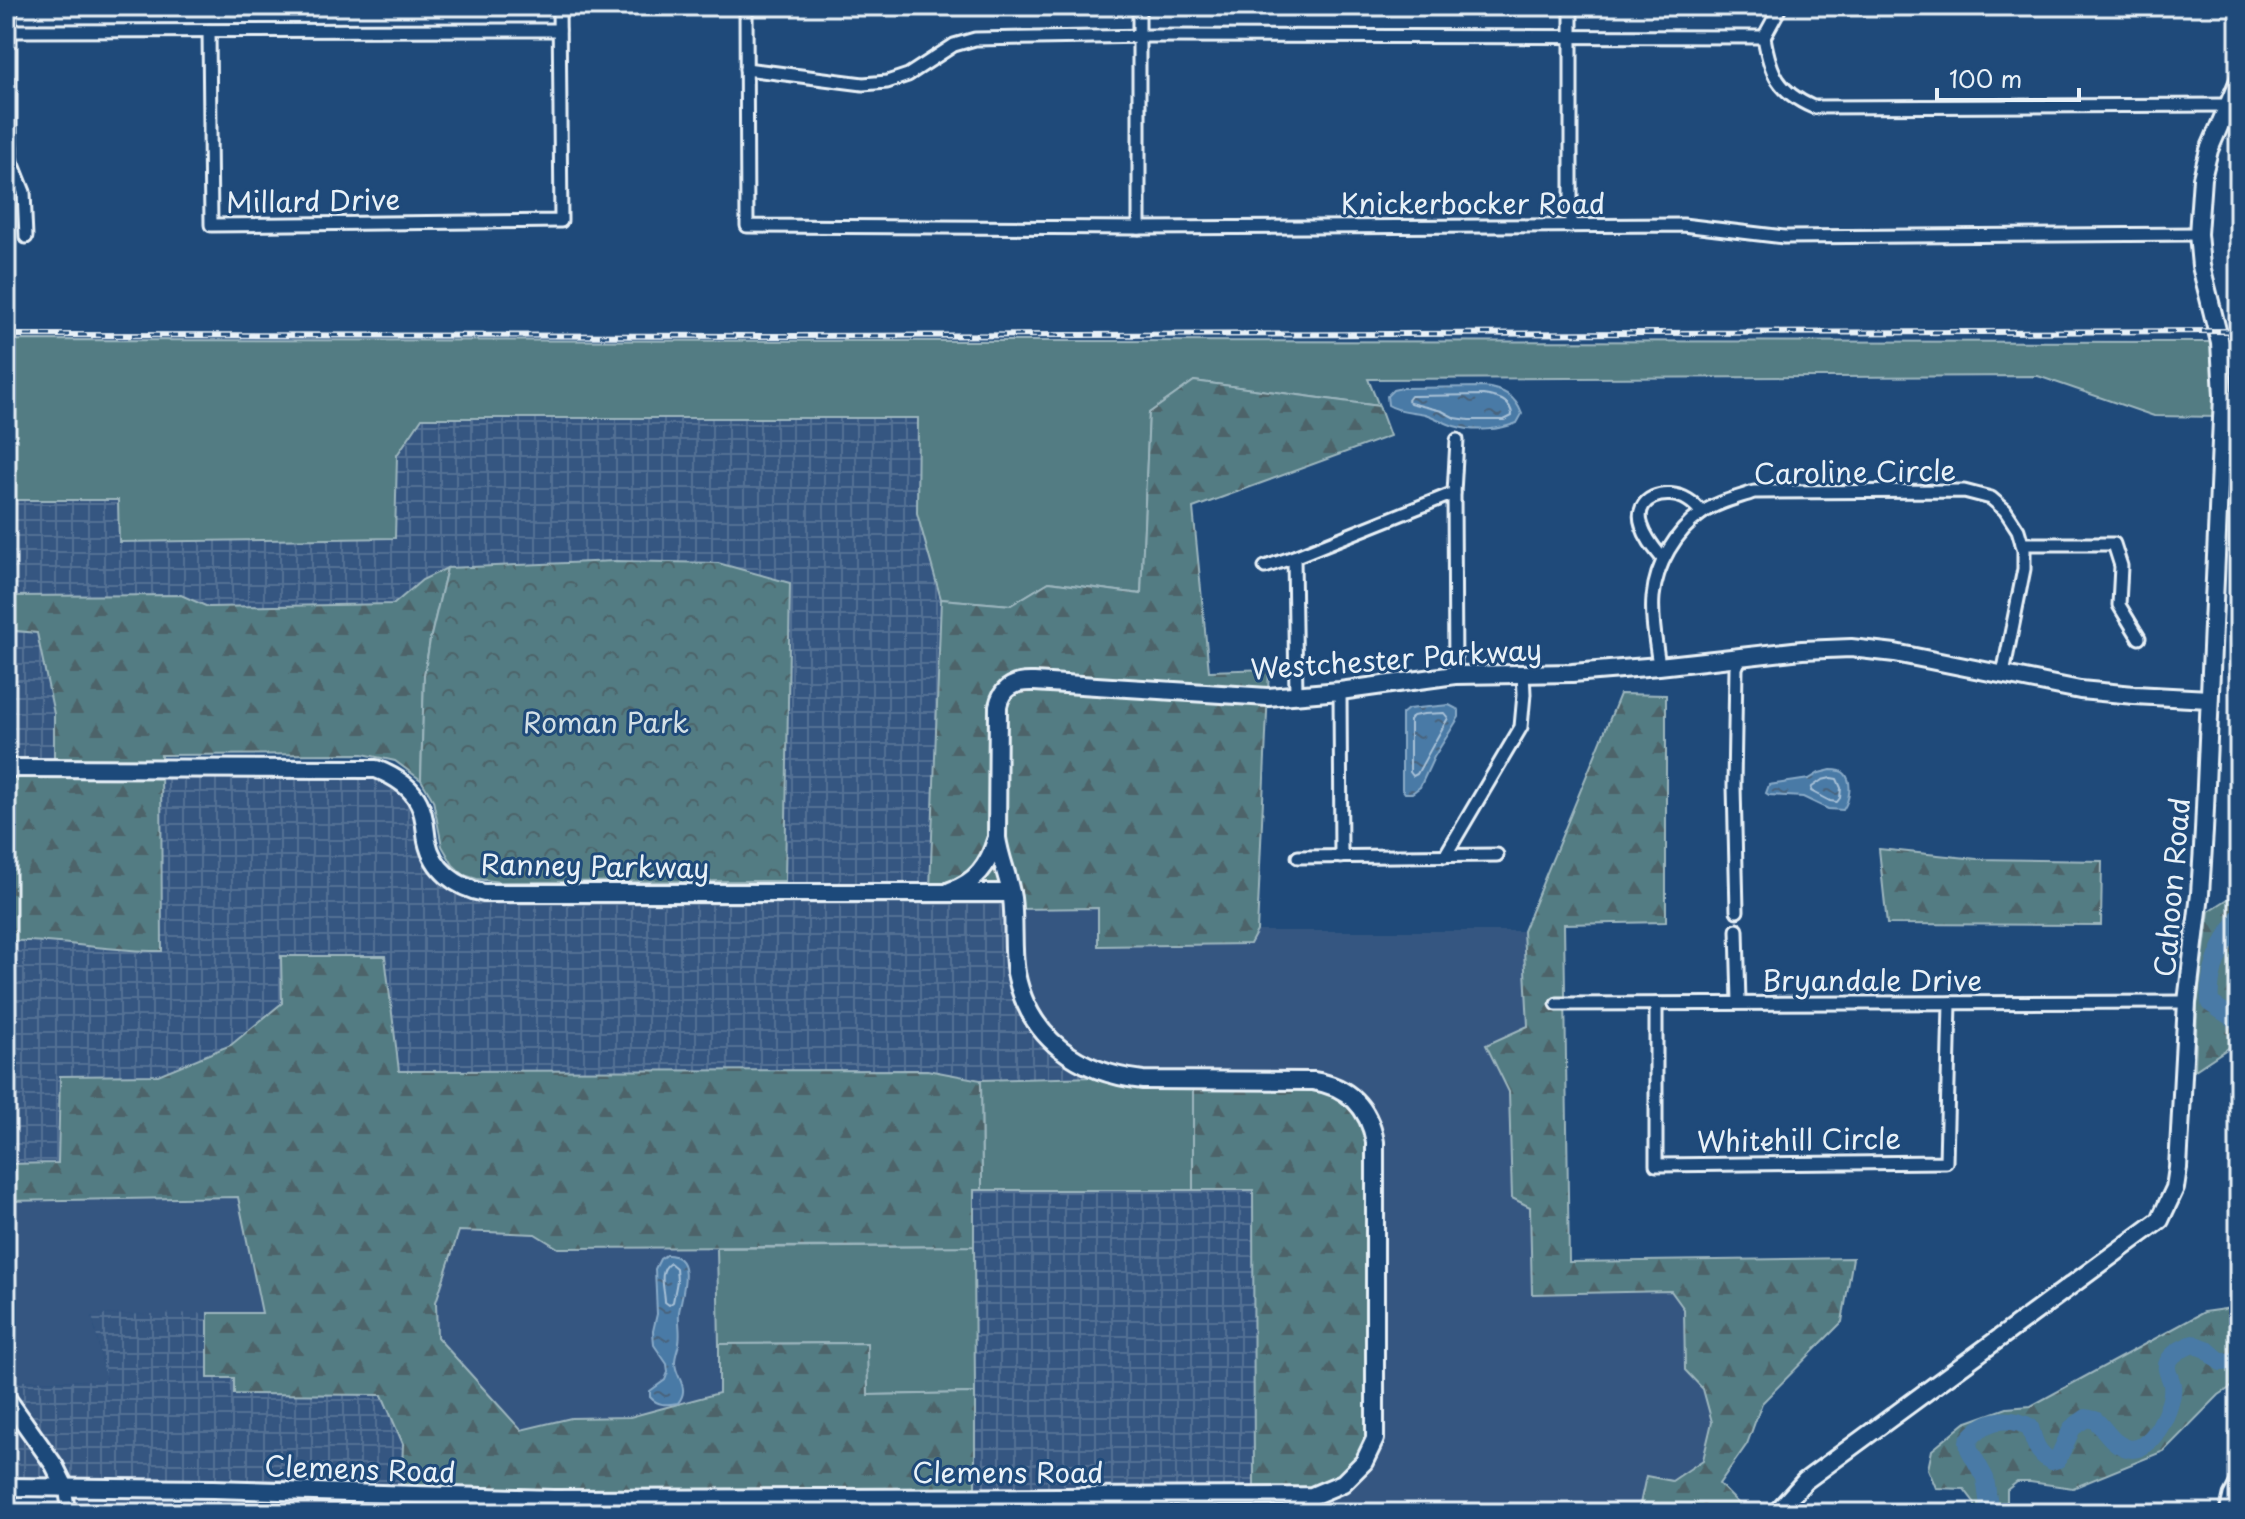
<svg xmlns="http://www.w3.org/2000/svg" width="2245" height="1519" viewBox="0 0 2245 1519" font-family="'Playpen Sans',sans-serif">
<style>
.built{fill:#365681}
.industrial{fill:url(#industrial-grid)}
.green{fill:#527b83;stroke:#9db6be;stroke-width:2}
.forest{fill:url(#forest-firs);stroke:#9db6be;stroke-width:2}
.park{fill:url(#park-crowns);stroke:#9db6be;stroke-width:2}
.water{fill:url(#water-ripples);stroke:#89aac7;stroke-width:2}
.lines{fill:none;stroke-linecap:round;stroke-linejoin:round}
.shore{stroke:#a8c1d7;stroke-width:2}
.river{stroke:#497aa6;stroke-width:18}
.street-casing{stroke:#e8f1f8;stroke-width:17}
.secondary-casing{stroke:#e8f1f8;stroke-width:22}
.street{stroke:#1f4a7a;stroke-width:11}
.secondary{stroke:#1f4a7a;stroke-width:16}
.rail-casing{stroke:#e8f1f8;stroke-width:6}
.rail{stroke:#1f4a7a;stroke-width:3;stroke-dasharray:9;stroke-linecap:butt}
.labels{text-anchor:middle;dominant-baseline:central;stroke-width:6;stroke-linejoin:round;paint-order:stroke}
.street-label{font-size:28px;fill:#e8f1f8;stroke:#1f4a7a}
.park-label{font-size:28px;fill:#d2dfe6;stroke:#1f4a7a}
</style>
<defs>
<pattern id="industrial-grid" width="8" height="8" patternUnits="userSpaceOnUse" patternTransform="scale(2)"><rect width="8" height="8" fill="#365681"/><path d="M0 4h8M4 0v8" fill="none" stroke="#536f94"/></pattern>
<pattern id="forest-firs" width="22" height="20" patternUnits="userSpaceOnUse" patternTransform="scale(2)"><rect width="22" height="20" fill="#527b83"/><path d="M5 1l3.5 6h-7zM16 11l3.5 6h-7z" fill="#4d6469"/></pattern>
<pattern id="park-crowns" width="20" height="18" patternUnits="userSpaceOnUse" patternTransform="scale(2)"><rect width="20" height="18" fill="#527b83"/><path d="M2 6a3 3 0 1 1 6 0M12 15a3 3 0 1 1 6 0" fill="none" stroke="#4d6469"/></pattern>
<pattern id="water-ripples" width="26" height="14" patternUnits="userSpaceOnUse" patternTransform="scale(2)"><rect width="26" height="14" fill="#497aa6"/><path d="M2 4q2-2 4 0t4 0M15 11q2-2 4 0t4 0" fill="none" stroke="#48647d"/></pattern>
</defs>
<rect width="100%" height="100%" fill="#1f4a7a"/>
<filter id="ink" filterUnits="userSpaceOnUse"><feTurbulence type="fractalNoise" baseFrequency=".0125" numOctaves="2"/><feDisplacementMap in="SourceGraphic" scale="16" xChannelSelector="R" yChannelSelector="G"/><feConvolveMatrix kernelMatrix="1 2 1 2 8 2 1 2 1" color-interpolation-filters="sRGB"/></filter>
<g filter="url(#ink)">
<g class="built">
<polygon points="2225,349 2239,349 2239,520 2223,520"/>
<polygon points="1098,908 1099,946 1250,944 1257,931 1523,931 1528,1026 1486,1046 1509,1091 1512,1198 1530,1206 1532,1294 1671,1291 1684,1309 1685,1370 1703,1389 1712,1422 1703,1460 1672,1481 1647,1476 1637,1513 899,1513 893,1503 1319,1500 1354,1094 1137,1077 1088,1063 1043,1024 1021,977 1017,909"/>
<polygon points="238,1197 262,1313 92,1315 106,1380 6,1381 6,1201"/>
<polygon points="459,1231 535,1234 558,1248 717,1248 719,1393 630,1417 571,1418 521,1430 437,1337 436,1302"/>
<polygon points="60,1489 501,1505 501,1513 64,1513"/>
</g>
<g class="industrial">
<polygon points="422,418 919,418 917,513 941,599 930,889 785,890 790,583 422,580 394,604 208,607 181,595 6,596 6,500 118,500 119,542 394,538 397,455"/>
<polygon points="6,630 37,633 54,714 54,774 6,774"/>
<polygon points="162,776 373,776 394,784 410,799 456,889 1007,897 1020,1003 1097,1077 981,1080 927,1070 398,1071 385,956 281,956 282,1003 231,1045 158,1075 60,1076 58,1163 6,1164 6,941 33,940"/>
<polygon points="974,1190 1253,1190 1254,1501 975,1502"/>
<polygon points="208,1313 208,1377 234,1378 234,1394 382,1394 403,1444 401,1492 70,1481 6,1388 6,1381 106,1380 92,1315"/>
<polygon points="6,1405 59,1483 6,1483"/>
</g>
<g class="green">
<polygon points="6,340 2209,342 2218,372 2219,417 2154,416 2038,376 1368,379 1379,406 1194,381 1149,413 1141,594 1049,582 1011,605 941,599 917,513 918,418 422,418 397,455 395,538 119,542 118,500 6,500"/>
<polygon points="1097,1077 1132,1087 1193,1087 1193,1190 982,1190 981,1080"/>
<polygon points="974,1246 975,1393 868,1395 866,1343 719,1344 717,1248"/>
</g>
<g class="forest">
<polygon points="1194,381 1379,406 1390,436 1193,508 1209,671 1269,669 1257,931 1250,944 1098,946 1098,908 1017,909 1015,888 930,889 941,599 1011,605 1049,582 1141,594 1149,413"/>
<path d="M447 568 430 640 424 675 421 780 395 761 363 754 161 755 162 951C110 952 58 939 6 941V774L54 773V714L37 633 6 630V596L181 595 208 607 394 604 422 580Z"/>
<polygon points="1620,694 1666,695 1666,922 1564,924 1569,1262 1853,1258 1842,1322 1762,1403 1747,1444 1719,1484 1748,1513 1676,1513 1640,1504 1646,1476 1672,1481 1703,1460 1712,1422 1703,1389 1685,1370 1684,1309 1671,1291 1532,1294 1530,1207 1512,1198 1509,1092 1486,1045 1528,1026 1523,931"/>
<polygon points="1879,849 1977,859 2102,861 2101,925 1887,924"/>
<polygon points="2239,892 2239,1045 2236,1043 2195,1070 2197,1005 2209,911"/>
<polygon points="281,956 385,956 399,1071 927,1070 981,1080 982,1190 974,1190 974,1246 558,1248 535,1234 459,1231 436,1302 437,1337 521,1430 571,1418 630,1417 719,1393 719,1344 867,1343 868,1395 975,1393 975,1489 401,1492 403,1444 382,1395 234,1394 234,1378 208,1378 208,1313 262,1313 238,1197 6,1201 6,1164 58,1163 60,1076 158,1075 231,1045 282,1003"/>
<path d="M1294 1086 1321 1090 1354 1106 1370 1143V1437C1348 1496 1308 1492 1254 1492L1253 1190H1193V1087Z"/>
<polygon points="2239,1307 2239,1382 2219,1395 2164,1451 2073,1488 2030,1482 2017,1482 2007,1490 2007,1513 1977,1513 1974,1502 1964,1489 1936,1488 1928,1469 1932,1450 1965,1423 2007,1408 2031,1406 2204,1312"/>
<polygon points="893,1503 898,1513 737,1513 736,1505"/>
<polygon points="501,1505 656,1507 656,1513 501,1513"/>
</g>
<polygon class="park" points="616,561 718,563 790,583 785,881 500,882 477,879 464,875 453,865 442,846 433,800 421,780 424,676 430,640 447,568"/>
<g class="water">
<path d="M1483 387C1502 389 1515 395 1522 414L1517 423C1500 430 1473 432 1454 426 1444 423 1435 417 1425 414 1412 411 1399 412 1388 405L1387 396 1393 390 1402 388Z"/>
<polygon points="1449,705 1459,710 1459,717 1434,757 1420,787 1412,793 1405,793 1402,789 1402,714 1408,709"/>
<path d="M1831 770C1835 770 1842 770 1845 774 1853 783 1849 801 1843 810L1828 809 1803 797 1769 795 1766 793 1769 785 1809 779 1819 773Z"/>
<path d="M666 1255C696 1254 682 1294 679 1312 678 1322 681 1333 679 1343 678 1350 675 1355 675 1362 675 1378 691 1387 678 1403 666 1405 658 1406 650 1397V1391L665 1380 668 1372 667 1364 654 1345 653 1331 657 1314 655 1269 660 1259Z"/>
</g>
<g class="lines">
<g class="shore">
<path d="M1483 395C1496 397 1512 400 1512 416L1504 420H1469L1455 418 1442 411 1410 403 1408 400 1411 396Z"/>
<polygon points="1424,714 1444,713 1448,718 1417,774 1413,776 1410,772 1410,720 1413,716"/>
<polygon points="1831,778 1837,779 1841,788 1840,798 1837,802 1830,801 1811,791 1812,787 1822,780"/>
<path d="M670 1263 676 1268 677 1281 673 1302 669 1305 665 1302C665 1289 657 1272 670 1263Z"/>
</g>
<g class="river">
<path d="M2239 917C2223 941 2207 973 2210 1003L2239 1022"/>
<path d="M1990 1513 1985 1478 1969 1449 1968 1441C1984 1420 2006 1415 2030 1427 2034 1442 2037 1453 2051 1461L2058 1459 2072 1428 2086 1418 2095 1420C2106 1430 2112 1444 2127 1448 2151 1456 2175 1405 2172 1385 2171 1377 2164 1370 2168 1362 2173 1352 2184 1348 2193 1344L2206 1349 2221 1362 2239 1361"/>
</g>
<g class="street-casing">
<g id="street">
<polyline points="10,6 10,143 12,162 24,192 26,237"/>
<polyline points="746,6 747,226 1139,228 1683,225 1784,237 2198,234"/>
<polyline points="1139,6 1139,228"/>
<polyline points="10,31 559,30"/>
<polyline points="209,31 211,225 561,221 559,6"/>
<path d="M1764 37C1770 73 1778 92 1813 107L2227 105"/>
<polyline points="1764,37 1781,6"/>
<polyline points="746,69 863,84 887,82 908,75 954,45 975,39 1150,36 1764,37"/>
<polyline points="1571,226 1571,6"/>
<polyline points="1454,493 1455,675"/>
<polyline points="2022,544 2114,544 2121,566 2119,605 2139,638"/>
<path d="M1663 559C1655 549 1646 539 1642 526 1632 497 1667 487 1688 500 1693 503 1698 508 1702 513"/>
<polyline points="1265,567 1294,557"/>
<path d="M1659 666C1656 643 1651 620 1653 597 1656 565 1675 532 1702 513 1717 502 1737 498 1754 492L1964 491 1991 498 2005 510 2018 530 2024 550V569L2003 674"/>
<polyline points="1340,691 1341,857"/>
<polyline points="1296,696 1294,557 1454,493 1457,440"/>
<polyline points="1445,856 1521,727 1524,694 1523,673"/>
<polyline points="1298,857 1497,855"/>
<polyline points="1737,911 1734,786 1736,668 1741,656"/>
<polyline points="1737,930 1739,1002"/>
<polyline points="1557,1004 2187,1002"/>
<polyline points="1656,1004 1656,1165 1946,1162 1950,1003"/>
<polyline points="65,1487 69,1513"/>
<polyline points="2226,1513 2230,1495 2239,1478"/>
</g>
</g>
<g class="secondary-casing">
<g id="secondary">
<path d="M6 768 376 769C394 776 411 786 419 803 425 815 425 828 427 841 433 870 456 887 484 893H1011"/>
<path d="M950 891C976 882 988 866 996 840"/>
<polyline points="6,1397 54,1465 65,1487"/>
<path d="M6 1487 213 1489 554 1499 1312 1496 1343 1483 1364 1462 1375 1439V1142C1369 1107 1348 1086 1313 1081L1143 1080C1079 1073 1029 1039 1016 973 1012 948 1015 923 1012 898 1009 878 1000 859 997 838L998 706C1002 687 1015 681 1034 682L1268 697 1340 691 1455 675 1572 673 1659 666 1802 650 1851 648 1895 653 2080 690 2134 695 2209 699"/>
<polyline points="1776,1513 1805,1481 2160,1220 2175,1188 2178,1168 2187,1002 2200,894 2204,831 2223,396 2220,342 2201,266 2198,234 2202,178 2209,150 2239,80"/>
</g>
</g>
<use href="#street" class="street"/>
<use href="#secondary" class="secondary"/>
<g class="rail-casing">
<polyline id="rail" points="6,335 795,336 2239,331"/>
</g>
<use href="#rail" class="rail"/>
</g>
</g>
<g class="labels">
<g class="street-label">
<text transform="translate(313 200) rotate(-1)">Millard Drive</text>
<text x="1473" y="202">Knickerbocker Road</text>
<text transform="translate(1855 471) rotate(-1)">Caroline Circle</text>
<text transform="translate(1396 658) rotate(-4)">Westchester Parkway</text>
<text transform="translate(595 865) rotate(1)">Ranney Parkway</text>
<text transform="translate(2171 887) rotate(-85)">Cahoon Road</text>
<text x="1872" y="979">Bryandale Drive</text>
<text transform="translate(1799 1139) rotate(-1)">Whitehill Circle</text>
<text transform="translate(360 1468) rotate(2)">Clemens Road</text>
<text x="1008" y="1471">Clemens Road</text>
</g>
<g class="park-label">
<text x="606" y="721">Roman Park</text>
</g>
</g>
<rect width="2245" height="1519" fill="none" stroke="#1f4a7a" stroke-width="32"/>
<rect x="16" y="16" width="2213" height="1487" fill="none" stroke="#e8f1f8" stroke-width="3" filter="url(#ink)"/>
<path d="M1937 88v12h142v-12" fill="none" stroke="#e8f1f8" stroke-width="4"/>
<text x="1949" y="88" font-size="24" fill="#e8f1f8" stroke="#1f4a7a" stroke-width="6" paint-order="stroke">100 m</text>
</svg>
